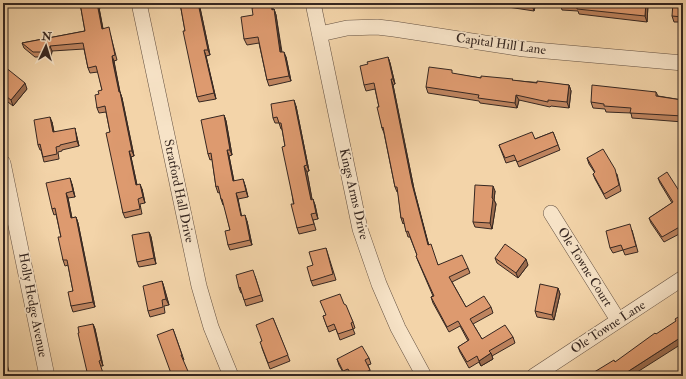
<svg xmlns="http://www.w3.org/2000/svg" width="686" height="379" viewBox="0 0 686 379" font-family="'IM FELL Double Pica',serif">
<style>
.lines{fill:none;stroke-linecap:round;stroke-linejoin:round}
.street-casing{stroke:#655243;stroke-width:16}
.street{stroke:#f7e3c7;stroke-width:15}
.wall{fill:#be845f;stroke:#362721}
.shaded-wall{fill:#9b6c4e;stroke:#362721}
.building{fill:#dd9a6f;stroke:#362721}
.labels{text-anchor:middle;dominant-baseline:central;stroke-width:3.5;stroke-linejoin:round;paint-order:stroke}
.street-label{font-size:13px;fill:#362721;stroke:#f7e3c7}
</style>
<rect width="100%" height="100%" fill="#f3d4a9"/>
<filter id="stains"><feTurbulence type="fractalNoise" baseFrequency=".005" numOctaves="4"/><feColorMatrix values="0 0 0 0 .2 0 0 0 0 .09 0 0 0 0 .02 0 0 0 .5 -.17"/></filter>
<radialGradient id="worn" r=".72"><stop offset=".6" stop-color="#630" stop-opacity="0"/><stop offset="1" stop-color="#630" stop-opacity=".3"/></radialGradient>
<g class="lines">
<g class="street-casing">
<g id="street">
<polyline points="139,3 199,286 211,327 231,376"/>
<polyline points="313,3 360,229 379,284 398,328 424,376"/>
<polyline points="320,34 347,28 377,27 394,29 524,49 683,63"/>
<polyline points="3,163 47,376"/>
<polyline points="551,213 618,320"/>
<polyline points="534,376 683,278"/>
</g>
</g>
<use href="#street" class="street"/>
</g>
<g class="wall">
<polygon points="80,3 103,3 104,7 99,8 103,29 110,33 117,60 114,61 115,68 120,92 122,98 134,156 131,157 137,185 142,189 145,203 140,204 142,214 125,218 123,213 110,132 106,112 99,113 97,108 99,94 102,90 98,72 90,73 88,68 84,49 52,51 51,57 35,57 24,48 22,43 85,31"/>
<polygon points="180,3 199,3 210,55 206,56 216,99 199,102 197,97"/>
<polygon points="506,3 536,3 534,11 508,7"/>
<polygon points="560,3 648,3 648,5 647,22 579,14 578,11 562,10"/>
<polygon points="683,3 683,22 674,22 672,16"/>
<polygon points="274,9 276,15 282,52 286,57 291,81 269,86 267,80 259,43 247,45 244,39 253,15"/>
<polygon points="388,57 390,63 395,84 393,85 414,189 428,244 438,265 468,268 470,273 452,282 466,307 491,307 493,313 473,324 482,339 513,337 515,343 492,356 493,359 481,366 479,362 469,368 460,352 458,347 468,341 460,326 449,332 433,303 431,297 433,296 418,261 416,256 417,255 410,237 408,237 404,223 403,224 401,218 398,192 397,192 395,187 384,133 382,128 379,107 375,89 366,91 364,85"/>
<polygon points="3,70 27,89 13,106 3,98"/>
<polygon points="454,74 481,78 569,85 571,91 569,108 551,106 550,107 519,100 517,108 480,103 479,101 428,93 426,87"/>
<polygon points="656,92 658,96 682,100 683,96 683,122 632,118 631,113 606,112 605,109 593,108 591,102"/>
<polygon points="296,106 309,171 307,172 312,199 315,205 318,219 313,220 316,230 299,234 297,228 285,146 282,129 281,129 279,123 275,123 273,118"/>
<polygon points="224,115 226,121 232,155 229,156 234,181 245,185 248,197 238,199 241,216 247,221 252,245 230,250 228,245 230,230 224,204 223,205 221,199 220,192 218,193 216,187 212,159 210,160 208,154"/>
<polygon points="52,122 54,132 76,133 79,146 62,150 62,151 58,152 59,159 44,162 41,150 40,150 38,145"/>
<polygon points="553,132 560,150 519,167 516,160 506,163 499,145 535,139"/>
<polygon points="587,158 617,174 621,191 606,199 595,179 593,174 595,173 589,164"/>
<polygon points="658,178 683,197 683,232 664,242 651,223 649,218 672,203 660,183"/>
<polygon points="72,184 75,197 68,198 72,218 76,217 78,223 95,307 73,312 71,306 73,291 68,265 65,266 63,260 61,237 56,214 54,215 52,209"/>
<polygon points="495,191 494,200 496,204 492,229 475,227 473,222"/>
<polygon points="632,230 638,252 625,255 623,250 613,253 610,248"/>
<polygon points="149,232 151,237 156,264 139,267 137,262"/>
<polygon points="326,248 336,280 313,286 311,281 313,265"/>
<polygon points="495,258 528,265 518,278 497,263"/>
<polygon points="255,276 263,301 246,306 242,293 241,293 239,288"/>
<polygon points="162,281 169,305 164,306 165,313 150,317 148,311"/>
<polygon points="558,288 560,294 554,320 537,317 535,311"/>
<polygon points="344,304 353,322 355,328 353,329 355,334 340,340 336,329 329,332 323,316 326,315"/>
<polygon points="273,318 290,361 270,369 262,348 262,341"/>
<polygon points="93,324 95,329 103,366 101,366 79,333"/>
<polygon points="173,329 184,360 183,361 172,376"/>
<polygon points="369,358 371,364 368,365 372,376 351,376 350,374 347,376 345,376 339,365 337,359"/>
</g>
<g class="shaded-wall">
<polygon points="98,3 99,8 104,34 102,29"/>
<polygon points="198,3 199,3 210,55 208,50"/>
<polygon points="271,3 272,3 274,15 272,10"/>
<polygon points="533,3 536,3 534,11 532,5"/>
<polygon points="646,3 648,3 648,5 647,22 645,16"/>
<polygon points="274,9 276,15 282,58 280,52"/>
<polygon points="50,46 52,51 51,57 49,52"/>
<polygon points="204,50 206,56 216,99 214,93"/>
<polygon points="284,52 286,57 291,81 289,76"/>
<polygon points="112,56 114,61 121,98 119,92"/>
<polygon points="388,57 390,63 395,84 393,79"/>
<polygon points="391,79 393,85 414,189 430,250 412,184"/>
<polygon points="25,83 27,89 13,106 11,100"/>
<polygon points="569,85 571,91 569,108 567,102"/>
<polygon points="120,92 122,98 134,156 132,151"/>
<polygon points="516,95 519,100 517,108 515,103"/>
<polygon points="294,100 296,106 309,171 307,165"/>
<polygon points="224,115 226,121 232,155 230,150"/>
<polygon points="50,117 52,122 55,137 53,132"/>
<polygon points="75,128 76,133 79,146 77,141"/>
<polygon points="227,150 229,156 235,187 233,181"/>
<polygon points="129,151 131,157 138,190 136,185"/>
<polygon points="304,166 307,172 313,205 311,200"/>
<polygon points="70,178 72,184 75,197 73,191"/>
<polygon points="243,179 245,185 248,197 246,191"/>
<polygon points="140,184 142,189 145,203 143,197"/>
<polygon points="493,186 495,191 494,200 496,204 492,229 490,223"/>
<polygon points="66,193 68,198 73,224 71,218"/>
<polygon points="236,193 238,199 243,222 241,216"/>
<polygon points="313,199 315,205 318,219 316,213"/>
<polygon points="245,215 247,221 252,245 250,240"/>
<polygon points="76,217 78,223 95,307 93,302"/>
<polygon points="149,232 151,237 156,264 154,258"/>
<polygon points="526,259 528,265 518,278 516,273"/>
<polygon points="162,281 164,287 169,305 166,299"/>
<polygon points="558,288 560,294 554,320 552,315"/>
<polygon points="93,324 95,329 103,366 101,360"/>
<polygon points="683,336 683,343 631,376 621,376"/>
<polygon points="491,353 493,359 481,366 479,361"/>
<polygon points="4,354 6,360 10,376 9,376"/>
</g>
<g class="building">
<polygon points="80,3 97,3 102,29 109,27 115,55 112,56 113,63 119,92 120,92 132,151 129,151 136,185 140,184 143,197 138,199 140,209 123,213 106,133 110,132 105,106 97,108 95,95 99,94 98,91 102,90 96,66 88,68 83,43 50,46 49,52 33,52 22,43 85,31"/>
<polygon points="180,3 198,3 208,50 204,50 214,93 197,97 183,31 185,31"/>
<polygon points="256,3 271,3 272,10 274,9 280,52 284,52 289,76 267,80 258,37 244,39 241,17 253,15 252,8 256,7"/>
<polygon points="518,3 533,3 532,5"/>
<polygon points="560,3 646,3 645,16 577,9 577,6 560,4"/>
<polygon points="673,3 683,3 683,17 672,16"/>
<polygon points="388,57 393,79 391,79 412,184 428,245 431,244 438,265 462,255 468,268 449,277 466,307 484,296 491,307 470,319 482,339 505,325 513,337 489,351 491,353 479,361 477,356 467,362 458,347 469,340 458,321 447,327 431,297 434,296 416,256 417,255 408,231 406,232 403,218 401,218 397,187 395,187 383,127 382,128 377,107 379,107 374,83 364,85 360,66 368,64 367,62"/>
<polygon points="5,67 25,83 11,100 3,94 3,70"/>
<polygon points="429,67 452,70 452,73 481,78 481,76 513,79 512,80 537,83 537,81 569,85 567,102 548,100 548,102 516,95 515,103 478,98 479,95 426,87"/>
<polygon points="592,85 656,92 656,96 682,100 682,96 683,96 683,116 630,113 631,108 604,106 604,104 591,102"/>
<polygon points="294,100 307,165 304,166 311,200 313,199 316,213 311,214 314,224 297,228 291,204 294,204 282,147 285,146 281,123 279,123 277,117 273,118 271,104"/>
<polygon points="224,115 230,150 227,150 233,181 243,179 246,191 236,193 241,216 245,215 250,240 228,245 225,231 230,230 222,199 221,199 218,186 216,187 211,153 208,154 201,120"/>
<polygon points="50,117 53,132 75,128 77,141 60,145 60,146 56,147 57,154 43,157 40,144 38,145 34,120"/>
<polygon points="532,132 535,139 553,132 558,145 517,162 514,155 505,158 499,145"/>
<polygon points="603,149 615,169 619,185 604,194 593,174 595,172 587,158"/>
<polygon points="667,172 683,197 683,225 662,237 649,218 673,202 658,178"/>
<polygon points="70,178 73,191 66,193 71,218 76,217 93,302 71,306 68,292 73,291 67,260 63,260 58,237 61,237 55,208 52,209 46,183"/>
<polygon points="475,185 493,186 492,198 493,199 490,223 473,222"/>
<polygon points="630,224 636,246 623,250 621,245 610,248 606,231"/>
<polygon points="149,232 154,258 137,262 132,235"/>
<polygon points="505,244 526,259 516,273 495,258"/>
<polygon points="326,248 333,274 311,281 307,267 313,265 309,252"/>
<polygon points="253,270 261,295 244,300 240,287 239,288 236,275"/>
<polygon points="162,281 166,299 162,300 163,307 148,311 143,286"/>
<polygon points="540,284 558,288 552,315 535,311"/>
<polygon points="340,294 344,304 346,305 353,322 351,323 353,329 338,334 334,324 327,327 323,316 326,315 320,301"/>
<polygon points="683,314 683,336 621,376 592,376 591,374 614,360 615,362 655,333 656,334 676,321 675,319"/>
<polygon points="273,318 288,355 268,363 260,342 262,341 256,325"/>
<polygon points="93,324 101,360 99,361 104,376 88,376 78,333 79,333 78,327"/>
<polygon points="173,329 182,355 181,355 190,376 172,376 157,335"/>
<polygon points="362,346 369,358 365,360 370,370 359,376 352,376 348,369 343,371 337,359"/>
<polygon points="4,354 9,376 3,376 3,355"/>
</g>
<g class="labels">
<g class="street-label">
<text transform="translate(501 44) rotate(8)">Capital Hill Lane</text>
<text transform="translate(179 191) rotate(78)">Stratford Hall Drive</text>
<text transform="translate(354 194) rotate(77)">Kings Arms Drive</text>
<text transform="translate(585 267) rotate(58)">Ole Towne Court</text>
<text transform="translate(33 305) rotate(79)">Holly Hedge Avenue</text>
<text transform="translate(608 327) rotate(-33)">Ole Towne Lane</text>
</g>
</g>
<rect width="686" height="379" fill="none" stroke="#f3d4a9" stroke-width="16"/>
<rect x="4" y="4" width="678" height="371" fill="none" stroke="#362721" stroke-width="2"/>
<rect x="8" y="8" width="670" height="363" fill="none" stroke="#362721"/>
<g transform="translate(46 46) rotate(4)" stroke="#f7e3c7" stroke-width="3" paint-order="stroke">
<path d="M0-3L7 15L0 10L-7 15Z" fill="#362721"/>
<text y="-6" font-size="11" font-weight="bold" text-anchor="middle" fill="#362721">N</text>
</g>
<rect width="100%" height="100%" filter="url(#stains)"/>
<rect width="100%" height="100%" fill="url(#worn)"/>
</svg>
